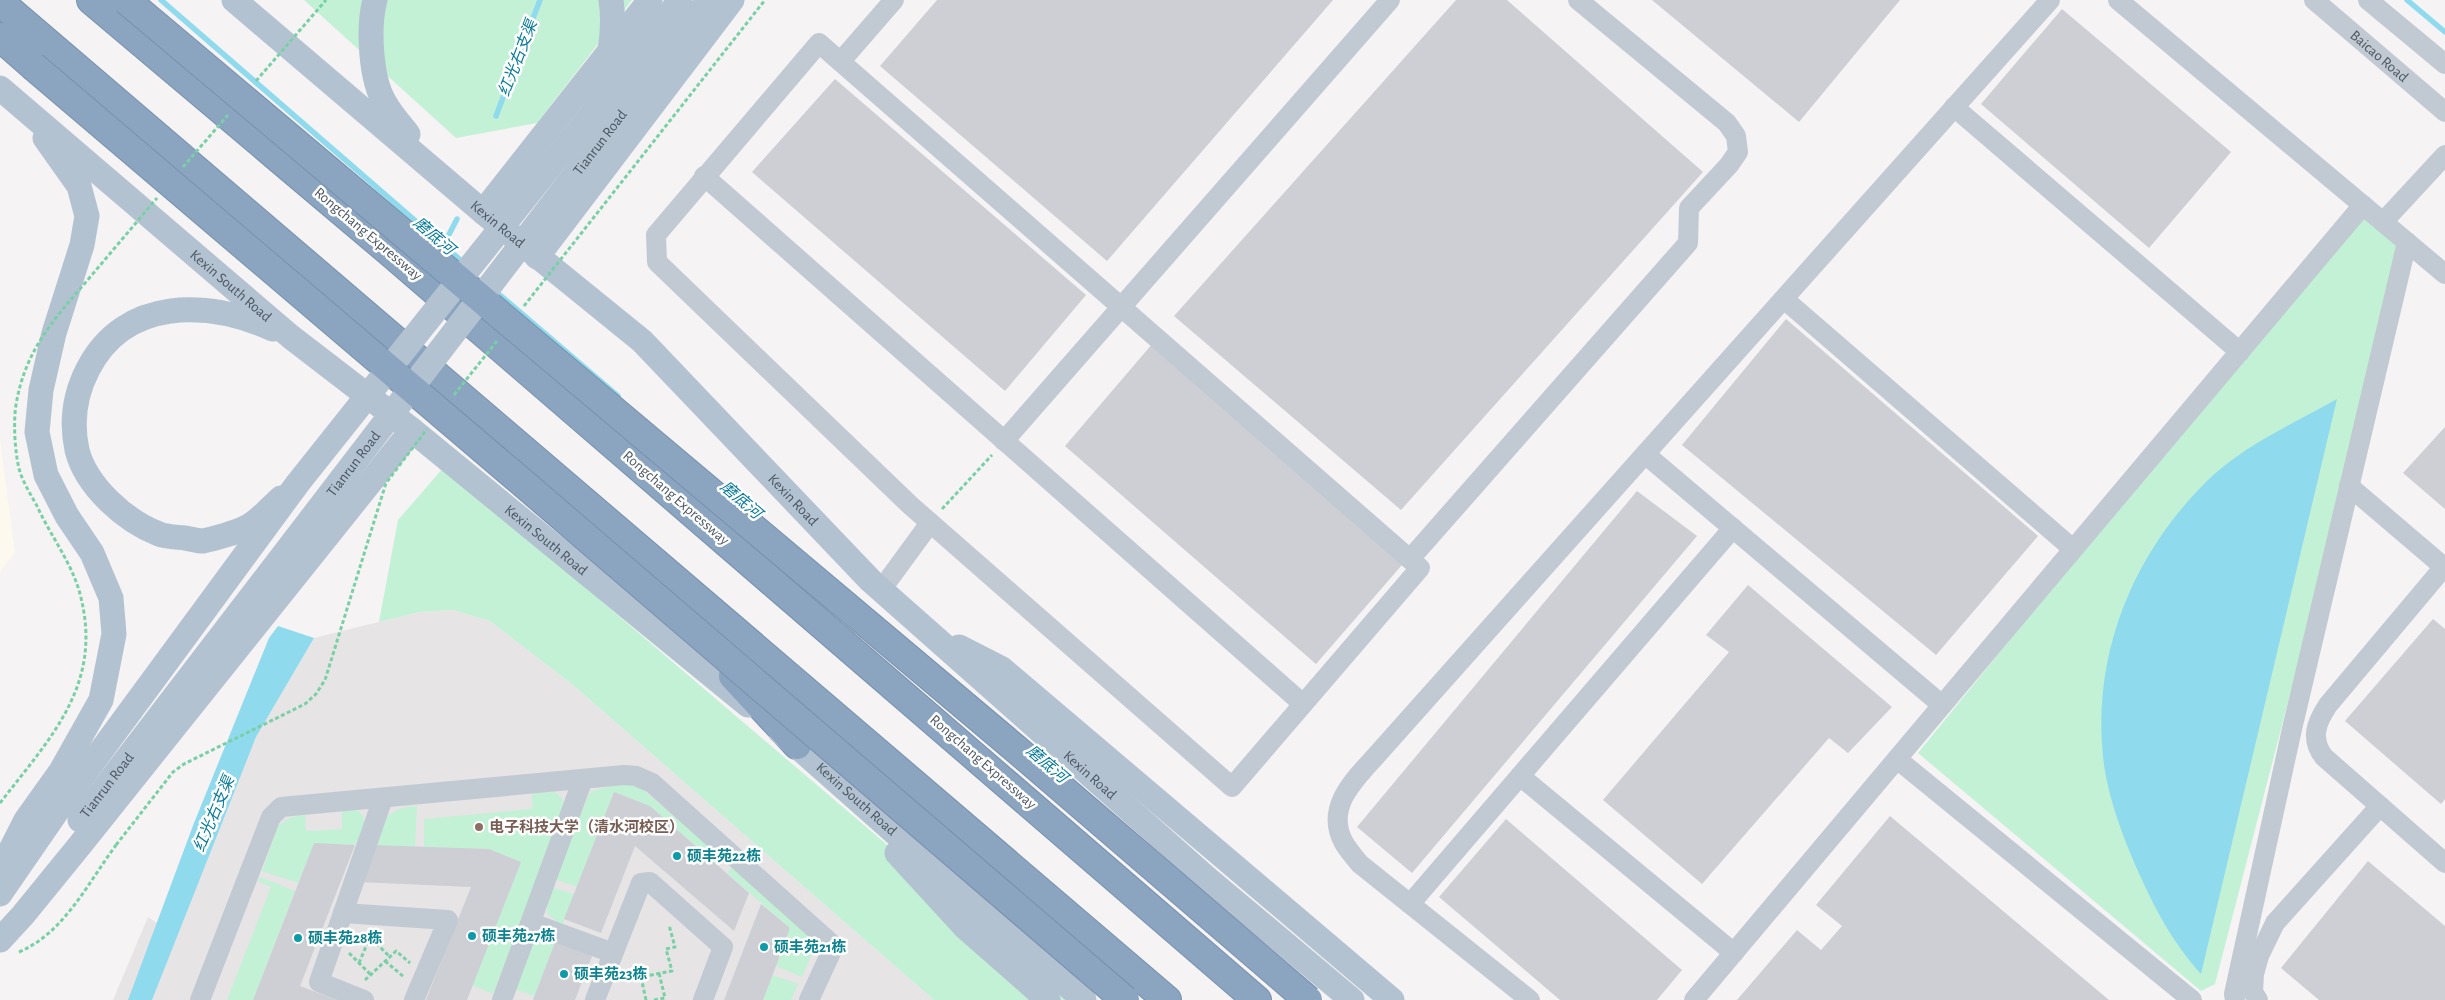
<svg xmlns="http://www.w3.org/2000/svg" width="2445" height="1000" viewBox="0 0 2445 1000" font-family="'Alegreya Sans','Noto Sans SC',sans-serif">
<style>
.commercial{fill:#fdf9ef}
.education{fill:#e6e4e5}
.green{fill:#c3f1d5}
.water{fill:#90daee}
.lines{fill:none;stroke-linecap:round;stroke-linejoin:round}
.stream{stroke:#90daee;stroke-width:5.5}
.building{fill:#cdcfd5}
.highway-casing{stroke:#7690ad;stroke-width:30}
.path{stroke:#7ad0a6;stroke-width:3;stroke-dasharray:4 2.5;stroke-linecap:butt}
.minor{stroke:#c1cad2;stroke-width:20}
.major{stroke:#b3c2d1;stroke-width:25}
.highway{stroke:#8ba5c1;stroke-width:28}
.highway-bridge-casing{stroke:#7690ad;stroke-width:30;stroke-linecap:butt}
.path-bridge{stroke:#7ad0a6;stroke-width:3;stroke-dasharray:4 2.5;stroke-linecap:butt}
.major-bridge{stroke:#b3c2d1;stroke-width:25}
.highway-bridge{stroke:#8ba5c1;stroke-width:28}
.education-dot{fill:#8d6e63;stroke:#fff;stroke-width:2}
.culture-dot{fill:#0f9aa8;stroke:#fff;stroke-width:2}
.labels{text-anchor:middle;dominant-baseline:central;stroke-width:5;stroke-linejoin:round;paint-order:stroke}
.street-label{font-size:15px;fill:#4a5661;stroke:#fff}
.education-label{font-size:15px;font-weight:bold;fill:#785e54;stroke:#fff;text-anchor:start}
.culture-label{font-size:15px;font-weight:bold;fill:#0d838f;stroke:#fff;text-anchor:start}
.water-label{font-size:16px;font-style:italic;fill:#0c7c9b;stroke:#fff}
</style>
<rect width="100%" height="100%" fill="#f5f3f3"/>
<polygon class="commercial" points="0,440 15,553 0,572"/>
<polygon class="education" points="453,610 490,621 573,685 934,1000 113,1000 148,917 175,936 256,737 314,638 419,612"/>
<g class="green">
<polygon points="304,0 632,0 537,123 456,138"/>
<polygon points="2363,205 2407,242 2215,984 2201,991 1918,753"/>
<polygon points="444,467 1069,1000 934,1000 573,685 490,621 453,610 419,612 379,622 398,520"/>
<polygon points="619,784 634,785 643,790 724,859 719,866 650,806 614,792 577,887 555,879 589,794 592,791"/>
<polygon points="555,792 562,798 565,811 493,994 472,985 521,862 489,849 424,847 424,819 532,809 532,793"/>
<path d="M417 806 415 847 375 846C383 819 387 808 417 806Z"/>
<path d="M356 810C372 819 361 833 355 845L314 844 298 883 262 871 278 826 291 817 305 815 306 831 342 829V811Z"/>
<polygon points="733,866 811,936 813,951 802,977 776,966 790,928 727,873"/>
<polygon points="260,877 295,891 253,1000 227,1000 271,887 258,881"/>
<polygon points="552,887 574,894 562,926 547,913 547,901"/>
<path d="M543 935 557 937 535 996 514 989C520 971 524 942 543 935Z"/>
<polygon points="772,975 798,984 791,1000 763,1000"/>
</g>
<g class="water">
<path d="M2337 399 2201 974C2171 940 2156 911 2137 869 2123 837 2109 800 2104 765 2090 657 2132 554 2209 479 2243 446 2296 422 2337 399Z"/>
<polygon points="278,626 314,638 256,737 152,1000 128,1000 194,823 269,638"/>
</g>
<g class="lines">
<g class="stream">
<polyline points="161,0 465,264"/>
<polyline points="2407,0 2445,32"/>
<polyline points="496,116 540,0"/>
<polyline points="443,246 457,219"/>
<polyline points="494,290 618,396"/>
</g>
</g>
<g class="building">
<polygon points="937,0 1333,0 1107,261 880,66"/>
<polygon points="1456,0 1507,0 1703,172 1401,510 1174,316"/>
<polygon points="1652,0 1900,0 1799,122"/>
<polygon points="2062,9 2231,152 2149,248 1981,104"/>
<polygon points="835,79 1086,295 1005,391 752,172"/>
<polygon points="1786,319 2038,536 1936,655 1682,445"/>
<polygon points="1153,343 1408,558 1316,664 1065,446"/>
<polygon points="2445,427 2445,509 2403,473"/>
<polygon points="1637,491 1697,536 1412,873 1357,827"/>
<polygon points="1748,585 1892,707 1848,753 1829,738 1702,884 1603,800 1729,652 1706,635"/>
<polygon points="2433,619 2445,629 2445,799 2441,804 2345,721"/>
<polygon points="614,792 650,806 749,893 734,931 635,846 601,933 564,919"/>
<polygon points="1890,816 2109,1000 1737,1000 1797,930 1821,950 1842,926 1816,905"/>
<polygon points="1506,819 1682,970 1657,1000 1560,1000 1439,897"/>
<polygon points="314,843 355,845 300,986 337,1000 253,1000"/>
<polygon points="371,845 489,849 521,862 467,1000 426,1000 471,887 358,882"/>
<polygon points="2368,861 2445,926 2445,1000 2319,1000 2281,968"/>
<polygon points="761,904 790,928 776,966 763,1000 724,1000"/>
<polygon points="557,937 594,951 575,1000 533,1000"/>
</g>
<g class="lines">
<g class="highway-casing">
<g id="highway">
<polyline points="91,0 392,254 1257,1000"/>
<polyline points="0,2 1167,1000"/>
<polyline points="0,37 33,66"/>
<polyline points="733,676 797,745"/>
</g>
</g>
<g class="path">
<polyline points="942,509 992,455"/>
<polyline points="367,934 390,957"/>
<path d="M19 952C64 933 88 883 116 845"/>
<polyline points="349,953 371,975"/>
<polyline points="385,961 404,977"/>
<polyline points="359,963 370,937"/>
<polyline points="365,980 396,951 410,963"/>
<polyline points="646,1000 641,977 672,971 666,949 675,947 669,925"/>
<polyline points="654,1000 665,998 659,973"/>
</g>
<g class="minor">
<polyline points="2118,0 2445,274"/>
<path id="s1" d="M2314 0 2445 112"/>
<polyline points="2368,0 2445,64"/>
<polygon points="819,43 1420,568 1232,787 910,505 657,262 656,235"/>
<polyline points="841,61 894,0"/>
<polyline points="1954,107 2240,352"/>
<polyline points="704,176 1303,704"/>
<polyline points="2383,222 2445,155"/>
<polyline points="1784,299 2073,549"/>
<polyline points="1004,441 1390,0"/>
<polyline points="1645,454 1942,705"/>
<polyline points="2349,486 2445,568"/>
<polyline points="1410,559 1688,243 1689,208 1729,165 1738,152 1736,136 1727,123 1578,0"/>
<path d="M2444 567 2328 705C2316 723 2310 739 2324 757L2445 863"/>
<polyline points="881,590 930,523"/>
<polyline points="1897,759 2192,1000"/>
<polyline points="1520,776 1734,953"/>
<polyline points="1410,904 1733,528"/>
<polyline points="343,913 448,920 414,1000"/>
<polyline points="531,923 613,953"/>
<polyline points="200,1000 271,817 281,807 624,775 636,776 652,783 834,946 809,1000"/>
<polyline points="364,1000 319,982 383,798"/>
<polyline points="502,1000 583,779"/>
<polyline points="595,1000 641,883 650,882 723,947 703,1000"/>
<path d="M1530 1000 1360 864C1355 858 1348 850 1344 843 1325 809 1352 782 1374 758L2050 0"/>
<polyline points="1694,1000 2363,205"/>
<polyline points="2235,1000 2234,994 2292,729 2407,242"/>
<polyline points="2258,1000 2253,992 2254,974 2259,956 2275,923 2380,806"/>
</g>
<g class="major">
<path id="s2" d="M234 0 483 212 642 341 871 581 1209 880 1352 1000"/>
<path d="M375 0C368 26 370 79 385 103 391 114 400 124 408 134"/>
<path id="s3" d="M0 88 291 337 412 430 748 705"/>
<polyline points="483,212 650,0"/>
<polyline points="537,257 732,0"/>
<path d="M273 329C208 300 125 297 88 369 75 394 71 422 77 450 86 486 125 521 159 534 166 537 176 537 185 538 190 539 198 541 203 541 213 539 238 532 247 527 259 521 271 507 281 498"/>
<polyline points="959,647 1002,669 1392,1000"/>
<path id="s4" d="M781 732 1084 1000"/>
<polyline points="897,853 965,927 1048,1000"/>
<polyline points="0,871 26,820 61,771 101,700 114,634 111,598 92,553 67,516 46,475 37,432 41,390 54,333 82,245 87,216 79,186 45,138"/>
<polyline points="0,894 62,804"/>
<polyline points="0,940 23,915 80,845 412,430"/>
</g>
<use href="#highway" class="highway"/>
<g class="highway-bridge-casing">
<g id="highway-bridge">
<polyline points="126,0 1016,749 1308,1000"/>
<polyline points="33,66 517,478 1125,1000"/>
</g>
</g>
<g class="path-bridge">
<polyline points="256,81 326,0"/>
<polyline points="183,167 228,115"/>
<polyline points="524,306 765,0"/>
<polyline points="454,395 497,341"/>
<path d="M0 803C51 737 104 684 80 594 72 563 50 535 37 506 31 495 24 484 20 472 15 456 13 422 16 405 25 349 56 317 91 276 113 250 135 224 157 198"/>
<polyline points="116,845 173,772 184,764 305,704 316,694 325,680 386,483 427,429"/>
</g>
<g class="major-bridge">
<path d="M596 100C608 70 616 33 611 0"/>
<polyline points="62,804 298,483 587,120 680,0"/>
<path id="s5" d="M80 820 709 0"/>
</g>
<use href="#highway-bridge" class="highway-bridge"/>
</g>
<circle class="education-dot" cx="479" cy="827" r="5"/>
<g class="culture-dot">
<circle cx="677" cy="856" r="5"/>
<circle cx="472" cy="936" r="5"/>
<circle cx="298" cy="938" r="5"/>
<circle cx="764" cy="947" r="5"/>
<circle cx="564" cy="974" r="5"/>
</g>
<g class="labels">
<g class="street-label">
<text stroke="none"><textPath href="#s1" startOffset="86">Baicao Road</textPath></text>
<text stroke="none"><textPath href="#s5" startOffset="854">Tianrun Road</textPath></text>
<text stroke="none"><textPath href="#s2" startOffset="346">Kexin Road</textPath></text>
<text transform="translate(368 234) rotate(40)">Rongchang Expressway</text>
<text stroke="none"><textPath href="#s3" startOffset="304">Kexin South Road</textPath></text>
<text stroke="none"><textPath href="#s5" startOffset="449">Tianrun Road</textPath></text>
<text transform="translate(676 498) rotate(41)">Rongchang Expressway</text>
<text stroke="none"><textPath href="#s2" startOffset="751">Kexin Road</textPath></text>
<text stroke="none"><textPath href="#s3" startOffset="709">Kexin South Road</textPath></text>
<text transform="translate(983 762) rotate(41)">Rongchang Expressway</text>
<text stroke="none"><textPath href="#s2" startOffset="1156">Kexin Road</textPath></text>
<text stroke="none"><textPath href="#s5" startOffset="44">Tianrun Road</textPath></text>
<text stroke="none"><textPath href="#s4" startOffset="101">Kexin South Road</textPath></text>
</g>
<g class="education-label">
<text x="489" y="827">电子科技大学（清水河校区）</text>
</g>
<g class="culture-label">
<text x="687" y="856">硕丰苑22栋</text>
<text x="482" y="936">硕丰苑27栋</text>
<text x="308" y="938">硕丰苑28栋</text>
<text x="774" y="947">硕丰苑21栋</text>
<text x="574" y="974">硕丰苑23栋</text>
</g>
<g class="water-label">
<text transform="translate(518 58) rotate(-69)">红光右支渠</text>
<text transform="translate(434 236) rotate(41)">磨底河</text>
<text transform="translate(741 500) rotate(41)">磨底河</text>
<text transform="translate(1047 764) rotate(41)">磨底河</text>
<text transform="translate(214 814) rotate(-67)">红光右支渠</text>
</g>
</g>
</svg>
